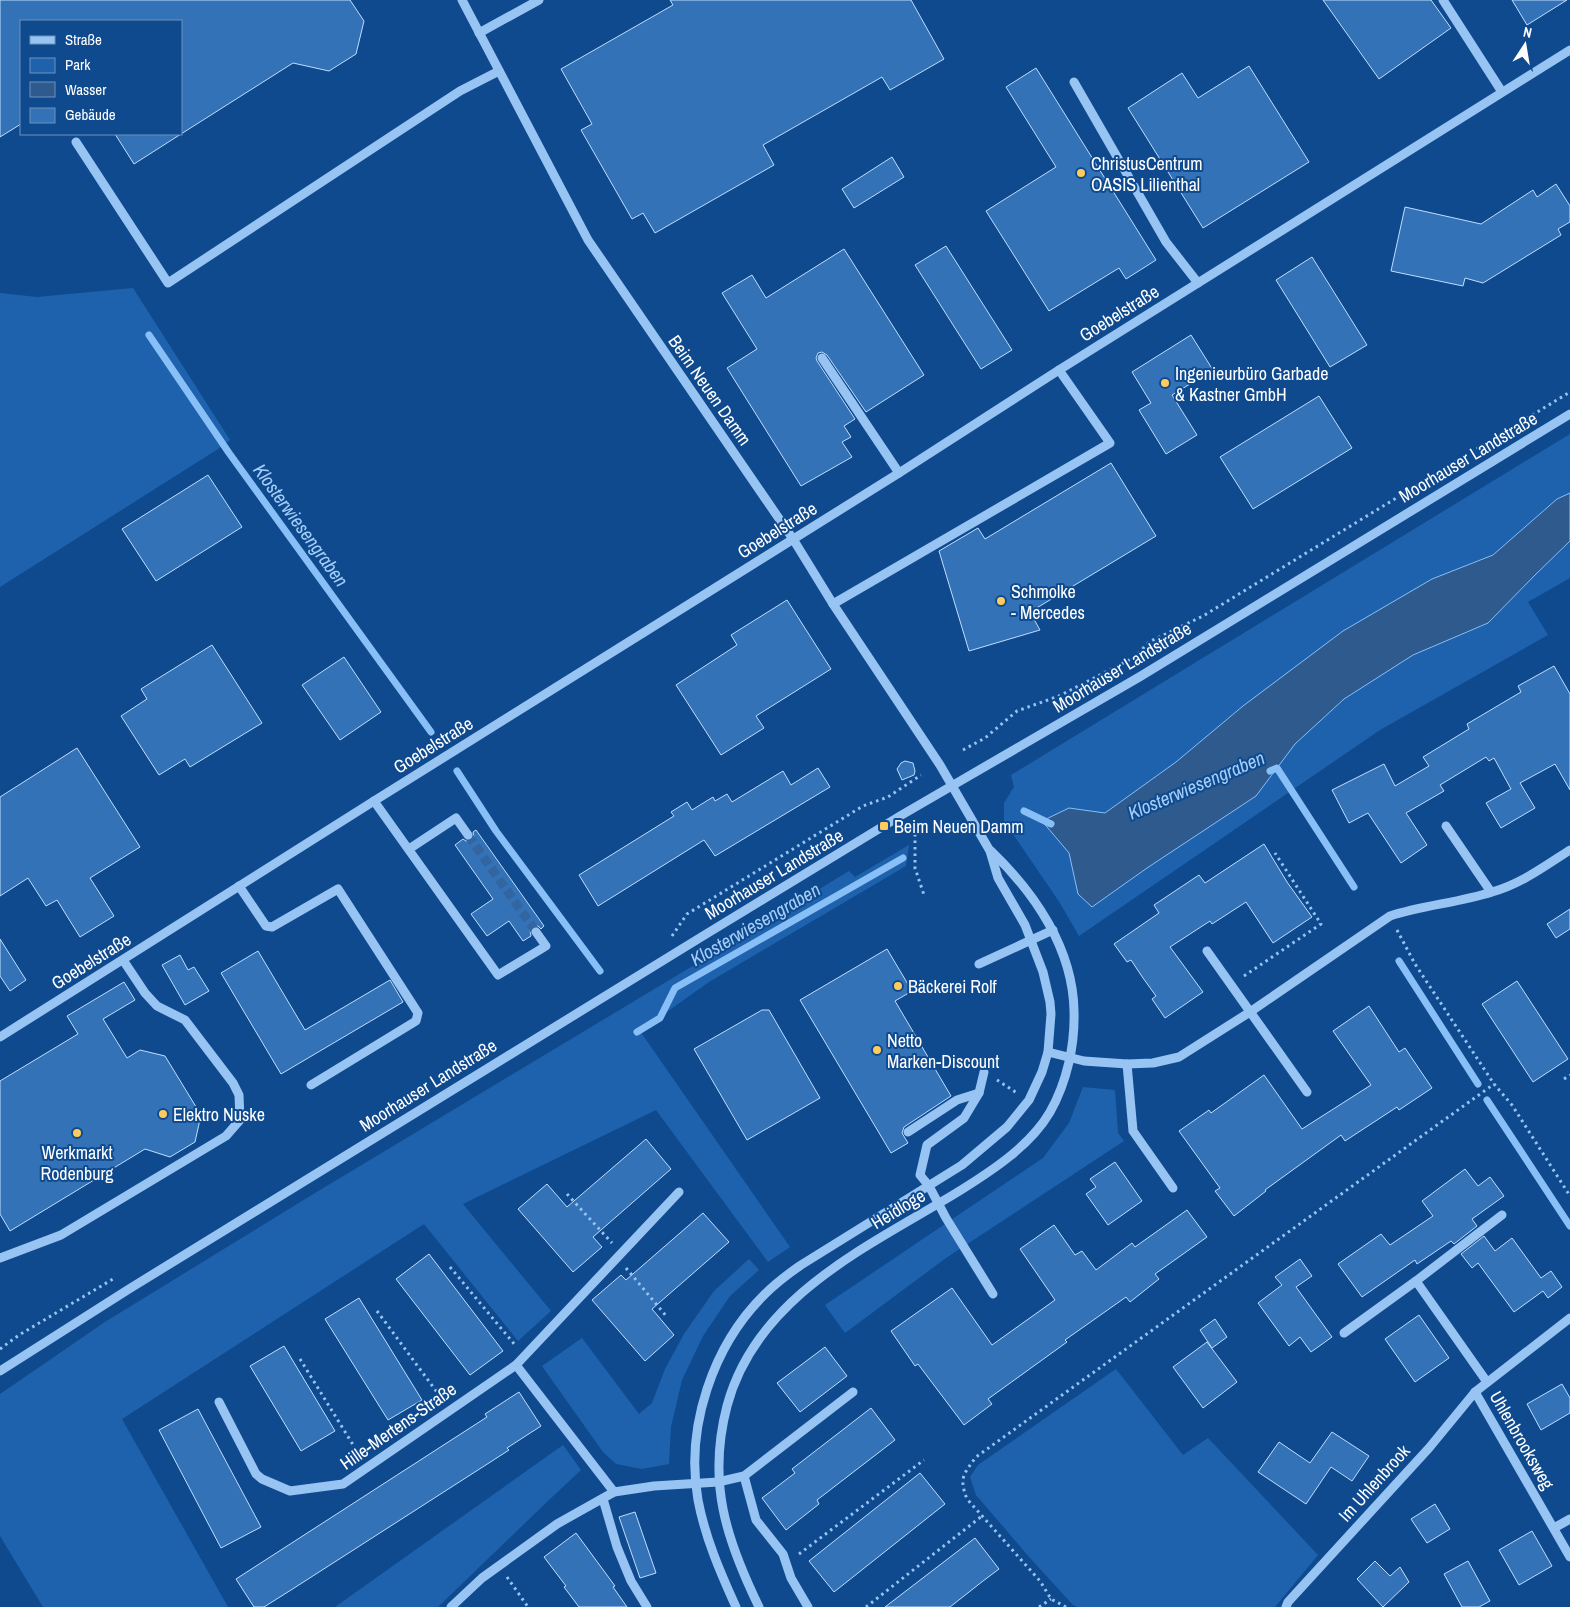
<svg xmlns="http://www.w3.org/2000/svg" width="1570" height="1607" viewBox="0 0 1570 1607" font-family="'Archivo Narrow',sans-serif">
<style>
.green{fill:#1e62ad}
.water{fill:#2e5a8d;stroke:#89bff7}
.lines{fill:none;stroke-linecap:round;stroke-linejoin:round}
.stream{stroke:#89bff7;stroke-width:7}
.building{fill:#3372b7;stroke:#c0ddfe}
.minor-tunnel{stroke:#3365a0;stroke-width:9;stroke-dasharray:9 4.5;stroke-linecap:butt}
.path{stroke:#98c4f3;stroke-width:3;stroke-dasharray:2.5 4;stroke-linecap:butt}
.minor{stroke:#98c4f3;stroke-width:9}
.poi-dot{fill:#ffcb5a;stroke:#0f4a8f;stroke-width:2}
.labels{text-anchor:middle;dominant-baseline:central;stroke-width:4;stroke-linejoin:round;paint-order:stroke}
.poi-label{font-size:18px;fill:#fff;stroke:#0f4a8f;text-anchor:start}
.street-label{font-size:18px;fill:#fff;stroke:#0f4a8f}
.water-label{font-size:19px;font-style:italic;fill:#a4cefa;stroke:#0f4a8f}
</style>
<rect width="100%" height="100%" fill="#0f4a8f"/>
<g class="green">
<polygon points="133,288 230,440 218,449 0,587 0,293 37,297"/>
<polygon points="1570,434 1570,493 1557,499 1493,555 1432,579 1243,706 1176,762 1105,813 1069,808 1042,821 1069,853 1078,894 1092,907 1147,868 1256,796 1295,744 1344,699 1413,655 1488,623 1534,576 1570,541 1570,578 1528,602 1548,635 1380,730 1079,936 1060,903 1004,821 1004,803 1014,787 1011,775"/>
<polygon points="909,845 906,866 709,982 640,1031 790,1247 768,1262 656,1110 463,1204 551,1311 518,1341 424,1224 122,1419 228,1607 43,1607 0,1536 0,1394 105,1322 315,1193 706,958 849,871 855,877"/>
<polygon points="1083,1087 1115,1090 1118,1133 1124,1141 946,1258 845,1333 825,1305 1043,1158 1069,1123"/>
<polygon points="749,1259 759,1270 730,1296 703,1336 682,1380 671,1427 669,1464 642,1469 616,1464 603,1452 542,1366 582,1338 639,1414 652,1403 665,1369 684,1334 714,1291"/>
<polygon points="1116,1369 1183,1455 1208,1438 1318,1555 1275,1607 1078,1607 1073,1605 1030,1558 976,1495 970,1477 978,1465"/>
<polygon points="563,1445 581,1470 549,1500 438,1607 335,1607"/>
</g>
<polygon class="water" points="1570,493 1570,541 1534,576 1488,623 1413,655 1344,699 1295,744 1256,796 1147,868 1092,907 1078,894 1069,853 1042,821 1069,808 1105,813 1176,762 1243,706 1343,631 1432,579 1493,555 1557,499"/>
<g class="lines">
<g class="stream">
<polyline points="149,335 229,453 431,732"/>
<polyline points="457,771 496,831 600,971"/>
<polyline points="1270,771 1277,768 1354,887"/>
<polyline points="1024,811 1051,824"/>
<polyline points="1399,961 1478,1084"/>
<polyline points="637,1032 660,1018 675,988 903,858"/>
<polyline points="1487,1100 1570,1226"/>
</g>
</g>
<g class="building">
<polygon points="0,0 350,0 364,21 356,54 329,71 293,63 181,134 181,21 21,21 21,124 0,137"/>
<polygon points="670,0 911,0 944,59 890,90 882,77 763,145 774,165 655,233 643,213 632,219 581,130 592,124 561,69 673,5"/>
<polygon points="1323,0 1431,0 1451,28 1379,79"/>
<polygon points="1512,0 1567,0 1527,25"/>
<polygon points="1249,66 1309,162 1203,228 1128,108 1182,73 1198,98"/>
<polygon points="1036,68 1156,260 1126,279 1119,268 1049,311 986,211 1056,167 1006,87"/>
<polygon points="115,134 181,134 134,164"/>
<polygon points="892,157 904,177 854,208 842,189"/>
<polygon points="1556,184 1570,206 1570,222 1558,229 1561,235 1483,283 1465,278 1463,286 1391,271 1405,207 1481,224 1533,190 1537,197"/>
<polygon points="946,246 1012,350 981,369 915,265"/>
<polygon points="844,249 924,375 866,412 827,355 822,352 818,353 816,358 817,361 855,419 844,426 851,437 842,442 852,457 801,486 727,368 757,349 722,293 752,275 766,298"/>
<polygon points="1312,257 1367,345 1330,367 1276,280"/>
<polygon points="1191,335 1213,370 1172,395 1197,435 1166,454 1139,410 1151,403 1132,372"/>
<polygon points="1319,396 1352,448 1253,509 1220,457"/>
<polygon points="1111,463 1156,536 1030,612 1040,630 969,651 939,551 978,528 985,539"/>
<polygon points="208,475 242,527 156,581 122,529"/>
<polygon points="787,600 831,669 756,716 764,728 721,755 676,685 737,645 731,635"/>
<polygon points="212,645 262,723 190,767 185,759 159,775 121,716 147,699 141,689"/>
<polygon points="344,657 381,712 340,740 302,685"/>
<polygon points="1554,666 1570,694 1570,790 1555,764 1520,783 1535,808 1501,828 1486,803 1511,789 1494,758 1489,761 1486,757 1440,785 1444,791 1406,813 1427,845 1401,863 1368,813 1349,823 1332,790 1384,764 1395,786 1429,766 1423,757 1469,729 1467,724 1521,692 1518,686"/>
<polygon points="77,748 140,847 90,878 114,916 80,937 57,900 46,906 28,878 0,896 0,797"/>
<polygon points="905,761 913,763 915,771 914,775 902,780 897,769 901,763"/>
<polygon points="818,768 830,787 715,856 704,840 598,906 579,875 674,816 671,812 687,802 692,810 713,797 715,801 727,794 732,802 783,771 791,785"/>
<polygon points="476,830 544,926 541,929 538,926 533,927 530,930 531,936 523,941 509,921 487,936 471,914 493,899 455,845 463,839 466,841 471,840 474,837 473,832"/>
<polygon points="1264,844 1287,882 1312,917 1273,943 1246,902 1212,924 1210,921 1170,947 1203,992 1165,1018 1152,999 1156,996 1143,978 1131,960 1127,962 1114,944 1159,913 1154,905 1199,875 1205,883"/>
<polygon points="1570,909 1570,929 1556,938 1547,924"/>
<polygon points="0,939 26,980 10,991 0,976"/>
<polygon points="887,949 912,991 895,1001 951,1096 904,1127 902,1133 908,1143 891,1153 800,1000"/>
<polygon points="258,951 305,1030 390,980 403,1002 281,1074 221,973"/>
<polygon points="180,955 188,970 194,967 209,991 185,1005 162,965"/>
<polygon points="1517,981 1568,1059 1533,1082 1482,1004"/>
<polygon points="124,982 135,1000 103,1019 127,1058 140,1050 165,1056 201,1115 195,1142 170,1157 145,1149 10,1231 0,1214 0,1081 78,1034 67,1016"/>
<polygon points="1369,1006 1399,1052 1405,1048 1432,1088 1399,1110 1397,1107 1345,1141 1341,1135 1265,1190 1266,1191 1234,1216 1215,1191 1220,1188 1179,1131 1209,1110 1211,1113 1264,1075 1302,1129 1371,1085 1333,1031"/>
<polygon points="762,1010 769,1010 820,1098 747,1140 694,1049"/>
<polygon points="646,1139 671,1169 593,1237 602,1247 573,1272 518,1209 547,1184 567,1207"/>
<polygon points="1115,1162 1142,1201 1108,1225 1086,1194 1096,1187 1090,1179"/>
<polygon points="1465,1169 1478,1186 1490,1177 1504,1196 1472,1219 1477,1226 1454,1244 1451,1241 1417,1264 1415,1260 1362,1297 1338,1264 1381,1234 1390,1245 1433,1216 1422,1201"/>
<polygon points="1187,1210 1207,1237 1155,1274 1159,1279 1130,1302 1126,1297 1065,1340 1067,1342 988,1399 992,1404 964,1425 918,1364 915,1366 891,1331 952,1288 992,1345 1055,1300 1020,1249 1054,1225 1075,1255 1082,1251 1096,1270 1132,1243 1135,1247"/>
<polygon points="703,1213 729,1242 652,1309 674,1335 645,1361 592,1300 621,1275 626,1280"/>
<polygon points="1484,1236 1495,1251 1512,1238 1541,1278 1551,1271 1562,1287 1548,1298 1543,1291 1514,1312 1478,1263 1472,1268 1461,1254"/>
<polygon points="429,1254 503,1351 470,1375 396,1279"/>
<polygon points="1300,1259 1312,1276 1296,1287 1332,1337 1311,1352 1300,1337 1289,1346 1258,1303 1282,1285 1275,1277"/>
<polygon points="359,1298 422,1400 388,1420 325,1319"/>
<polygon points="1419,1315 1449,1358 1415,1382 1385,1339"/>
<polygon points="1215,1319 1227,1337 1212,1348 1200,1330"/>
<polygon points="1207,1342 1237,1382 1203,1408 1173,1367"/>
<polygon points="284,1346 335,1431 301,1451 250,1366"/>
<polygon points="825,1347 847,1376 800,1412 777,1383"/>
<polygon points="1562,1384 1570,1398 1570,1413 1541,1430 1527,1404"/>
<polygon points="519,1392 541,1426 507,1448 509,1450 492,1461 291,1590 264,1607 254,1607 236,1579 487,1417 485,1414"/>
<polygon points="871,1408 895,1440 817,1500 819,1504 786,1530 762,1498 795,1473 792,1469"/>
<polygon points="198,1409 261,1527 221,1548 159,1430"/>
<polygon points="1332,1432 1369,1456 1352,1481 1331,1467 1306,1504 1258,1472 1279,1442 1310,1463"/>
<polygon points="920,1473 945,1504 834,1592 809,1561"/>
<polygon points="1435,1504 1450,1529 1427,1543 1411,1519"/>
<polygon points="635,1512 656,1573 640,1578 619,1517"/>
<polygon points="1532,1531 1552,1566 1519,1585 1499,1550"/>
<polygon points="576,1533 615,1586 613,1587 627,1607 579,1607 564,1587 566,1586 544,1557"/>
<polygon points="975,1538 999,1569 983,1581 950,1607 885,1607"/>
<polygon points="1375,1561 1390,1576 1400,1567 1409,1582 1383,1607 1357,1579"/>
<polygon points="1468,1561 1490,1601 1479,1607 1462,1607 1444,1574"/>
</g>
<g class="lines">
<polyline class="minor-tunnel" points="468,835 536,932"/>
<g class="path">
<polyline points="963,750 985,738 1017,711 1059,696 1135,657 1149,642 1203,616 1570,392"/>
<polyline points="915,834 915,868 924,895"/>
<polyline points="1397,930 1415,964 1494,1084 1512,1105 1570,1196"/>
<polyline points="672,936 687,914 863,806 888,797 921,775"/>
<polyline points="1244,976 1321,924 1275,853"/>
<polyline points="1564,1079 1570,1075"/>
<polyline points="997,1080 1017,1093"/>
<polyline points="567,1194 612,1243"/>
<polyline points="450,1267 515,1345"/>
<polyline points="626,1268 667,1317"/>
<polyline points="377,1311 442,1399"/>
<polyline points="0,1349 19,1335 113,1279"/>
<polyline points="300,1359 360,1456"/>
<polyline points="799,1554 924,1460"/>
<polyline points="507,1577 528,1607"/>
<polyline points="866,1607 982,1516"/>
<polyline points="1039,1607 1051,1599"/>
<path d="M1066 1607 1051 1599 1040 1581 967 1499C959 1478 963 1475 976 1457L1494 1084"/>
</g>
<g class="minor">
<path d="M462 0 588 240 793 539 833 604 940 765 990 851 998 878 1025 925 1043 972 1050 1002 1051 1014 1048 1052 1042 1072 1029 1100 1007 1127 962 1165 801 1265C788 1274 776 1283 765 1294 713 1345 685 1427 698 1500 705 1537 720 1572 736 1607"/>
<polyline points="1443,0 1502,92"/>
<polyline points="479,33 539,0"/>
<polyline points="1074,82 1166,242 1198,283"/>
<polyline points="76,142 168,283 460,91 499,71"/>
<polyline points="822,358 899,473"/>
<polyline points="833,604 1110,443 1059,370"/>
<polyline points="374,801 498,975 546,946 536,932"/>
<polyline points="1446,826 1491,892"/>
<polyline points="409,849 456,818 468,835"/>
<polyline points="239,886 266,926 272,927 338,889 418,1013 416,1021 311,1085"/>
<polyline points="1207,951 1307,1092"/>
<polyline points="979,964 1053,930"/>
<polyline points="0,1037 374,801 899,473 1059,370 1570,50"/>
<path d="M1048 1052 1084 1061 1127 1064 1153 1063 1179 1057 1250 1012 1390 916C1423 905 1458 903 1492 892 1521 884 1545 866 1570 850"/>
<polyline points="1127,1064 1133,1131 1173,1188"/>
<polyline points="984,1072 979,1093 964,1118 927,1145 920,1175 929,1186 946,1218 993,1294"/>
<polyline points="908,1132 957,1100 979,1093"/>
<polyline points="0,1258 61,1235 226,1136 240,1120 239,1095 233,1083 185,1020 157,1006 145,993 123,960"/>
<polyline points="1416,1281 1487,1382"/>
<polyline points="1344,1333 1416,1281 1502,1215"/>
<polyline points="516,1365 679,1192"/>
<polyline points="0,1371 129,1289 698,939 900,816 1141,676 1570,414"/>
<polyline points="1475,1392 1570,1557"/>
<polyline points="219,1402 256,1474 262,1479 290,1491 343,1484 516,1365 614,1492"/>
<polyline points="744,1476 756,1520 783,1554 791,1578 808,1607"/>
<polyline points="603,1499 617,1547 631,1581 647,1607"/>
<polyline points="1554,1528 1570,1519"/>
<polyline points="451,1607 482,1578 557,1524 614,1492 654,1486 718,1482 744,1476 853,1392"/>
<path d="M759 1607C726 1539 707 1482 727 1406 757 1294 872 1245 961 1190 993 1170 1031 1145 1050 1112 1067 1082 1075 1045 1074 1011 1073 949 1035 893 991 851"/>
<polyline points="1286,1607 1288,1602 1429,1448 1475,1392 1570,1318"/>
</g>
</g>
<g class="poi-dot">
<circle cx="1081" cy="173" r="5"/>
<circle cx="1165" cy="383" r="5"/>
<circle cx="1001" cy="601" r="5"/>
<rect x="879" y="821" width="10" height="10" rx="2.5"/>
<circle cx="898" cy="986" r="5"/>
<circle cx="877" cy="1050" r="5"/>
<circle cx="163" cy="1114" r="5"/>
<circle cx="77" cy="1133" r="5"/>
</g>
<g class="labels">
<g class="poi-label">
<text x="1091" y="163">ChristusCentrum<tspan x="1091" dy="21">OASIS Lilienthal</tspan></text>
<text x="1175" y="373">Ingenieurbüro Garbade<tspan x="1175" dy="21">&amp; Kastner GmbH</tspan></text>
<text x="1011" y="591">Schmolke<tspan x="1011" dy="21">- Mercedes</tspan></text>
<text x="894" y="826">Beim Neuen Damm</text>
<text x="908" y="986">Bäckerei Rolf</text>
<text x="887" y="1040">Netto<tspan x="887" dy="21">Marken-Discount</tspan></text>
<text x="173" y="1114">Elektro Nuske</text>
<text x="77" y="1152" text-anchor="middle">Werkmarkt<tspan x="77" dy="21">Rodenburg</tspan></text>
</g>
<g class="street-label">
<text transform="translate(1119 313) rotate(-32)">Goebelstraße</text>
<text transform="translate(710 390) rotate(55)">Beim Neuen Damm</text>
<text transform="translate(1468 457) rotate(-31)">Moorhauser Landstraße</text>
<text transform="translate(777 530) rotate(-32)">Goebelstraße</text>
<text transform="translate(1122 667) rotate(-31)">Moorhauser Landstraße</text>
<text transform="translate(433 745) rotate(-32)">Goebelstraße</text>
<text transform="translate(774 874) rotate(-31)">Moorhauser Landstraße</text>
<text transform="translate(91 961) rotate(-32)">Goebelstraße</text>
<text transform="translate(428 1085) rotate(-32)">Moorhauser Landstraße</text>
<text transform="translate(898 1209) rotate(-31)">Heidloge</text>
<text transform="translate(398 1426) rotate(-35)">Hille-Mertens-Straße</text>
<text transform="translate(1522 1440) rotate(60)">Uhlenbrooksweg</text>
<text transform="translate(1374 1483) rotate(-48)">Im Uhlenbrook</text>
</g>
<g class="water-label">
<text transform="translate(301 525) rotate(54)">Klosterwiesengraben</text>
<text transform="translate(1196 785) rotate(-23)">Klosterwiesengraben</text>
<text transform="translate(755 924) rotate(-30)">Klosterwiesengraben</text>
</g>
</g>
<rect x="20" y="20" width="162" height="115" fill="#0f4a8f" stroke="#6f92bc"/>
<rect x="30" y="36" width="25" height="8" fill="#98c4f3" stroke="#6f92bc"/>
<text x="65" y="45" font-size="15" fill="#ffffff">Straße</text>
<rect x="30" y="58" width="25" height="15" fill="#1e62ad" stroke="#6f92bc"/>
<text x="65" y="70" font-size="15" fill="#ffffff">Park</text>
<rect x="30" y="82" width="25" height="15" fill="#2e5a8d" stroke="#6f92bc"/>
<text x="65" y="95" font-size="15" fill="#ffffff">Wasser</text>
<rect x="30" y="108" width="25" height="15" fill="#3372b7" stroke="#6f92bc"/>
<text x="65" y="120" font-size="15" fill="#ffffff">Gebäude</text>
<g transform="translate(1525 45) rotate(12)" stroke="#0f4a8f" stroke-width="4" paint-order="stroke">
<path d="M0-4L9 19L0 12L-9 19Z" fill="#ffffff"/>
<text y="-8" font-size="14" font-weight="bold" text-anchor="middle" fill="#ffffff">N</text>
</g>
</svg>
